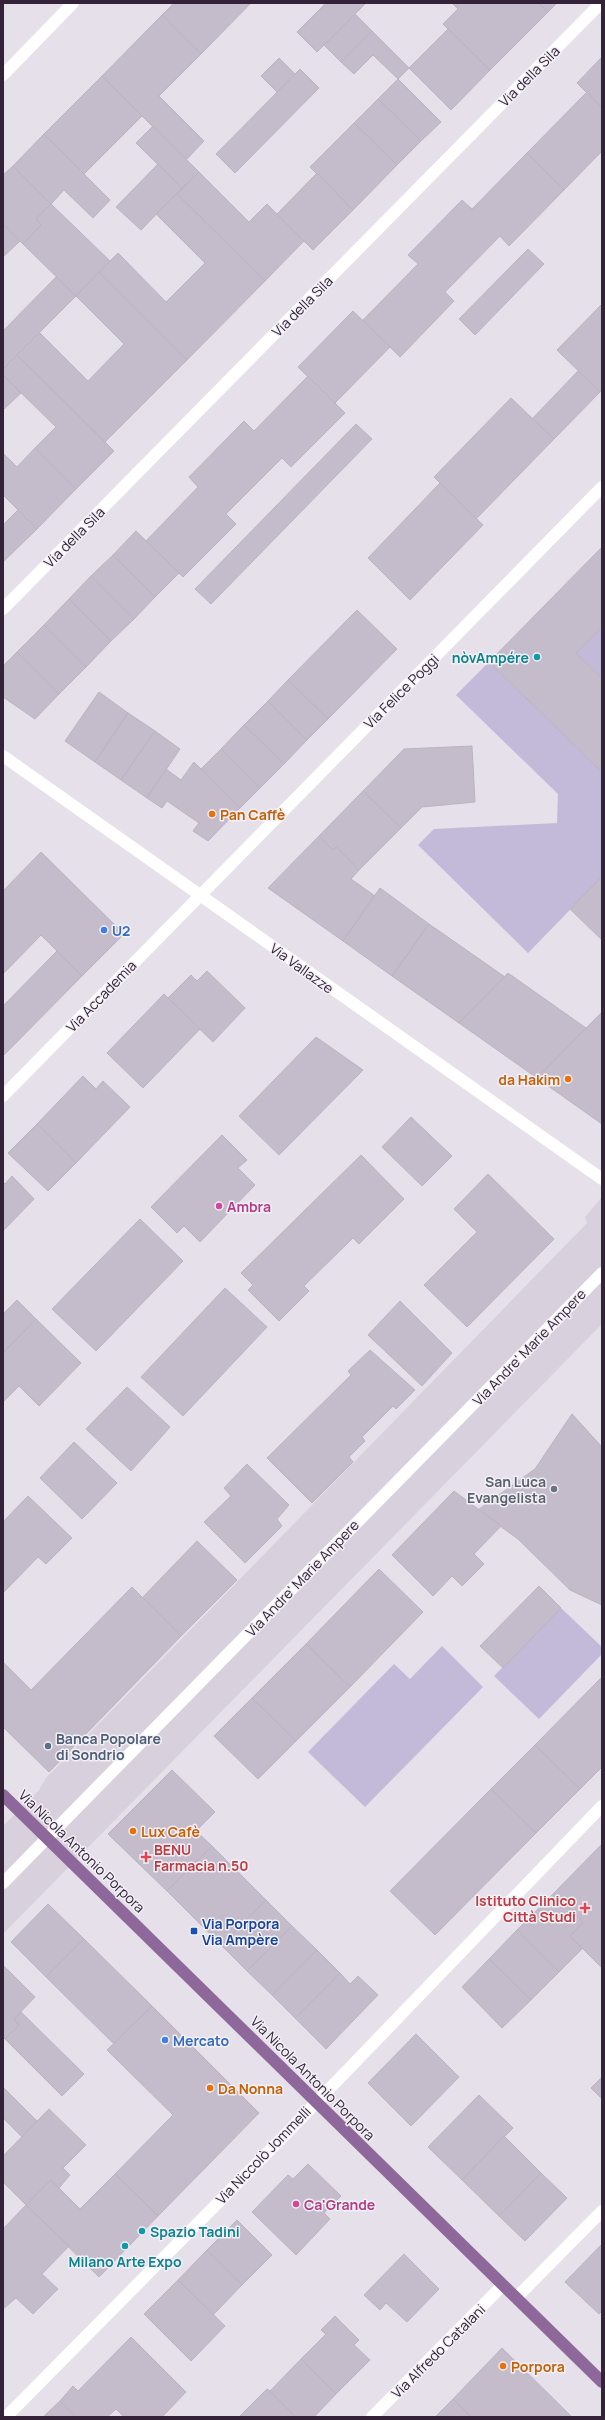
<svg xmlns="http://www.w3.org/2000/svg" width="605" height="2420" viewBox="0 0 605 2420" font-family="Manrope,sans-serif">
<style>
.built{fill:#d8d1dd}
.green{fill:#c3bad9}
.building{fill:#c4bcca;stroke:#bcb3c2}
.lines{fill:none;stroke-linecap:round;stroke-linejoin:round}
.street{stroke:#fff;stroke-width:12}
.secondary{stroke:#fff;stroke-width:12}
.primary{stroke:#8f689b;stroke-width:12}
.culture-dot{fill:#0f9aa8;stroke:#f3f0f6;stroke-width:1.5}
.food-dot{fill:#e8710a;stroke:#f3f0f6;stroke-width:1.5}
.shop-dot{fill:#3f7fe0;stroke:#f3f0f6;stroke-width:1.5}
.hotel-dot{fill:#d1479c;stroke:#f3f0f6;stroke-width:1.5}
.worship-dot{fill:#6b7280;stroke:#f3f0f6;stroke-width:1.5}
.service-dot{fill:#5c6f8a;stroke:#f3f0f6;stroke-width:1.5}
.health-dot{fill:#e0444e;stroke:#f3f0f6;stroke-width:1.5}
.transit-dot{fill:#1a4fb4;stroke:#f3f0f6;stroke-width:1.5}
.labels{text-anchor:middle;dominant-baseline:central;stroke-width:3;stroke-linejoin:round;paint-order:stroke}
.street-label{font-size:14px;fill:#332238;stroke:#f3f0f6}
.culture-label{font-size:14px;font-weight:bold;fill:#0d838f;stroke:#f3f0f6;text-anchor:end}
.food-label{font-size:14px;font-weight:bold;fill:#c56008;stroke:#f3f0f6;text-anchor:start}
.shop-label{font-size:14px;font-weight:bold;fill:#366cbe;stroke:#f3f0f6;text-anchor:start}
.hotel-label{font-size:14px;font-weight:bold;fill:#b23c85;stroke:#f3f0f6;text-anchor:start}
.worship-label{font-size:14px;font-weight:bold;fill:#5b616d;stroke:#f3f0f6;text-anchor:end}
.service-label{font-size:14px;font-weight:bold;fill:#4e5e75;stroke:#f3f0f6;text-anchor:start}
.health-label{font-size:14px;font-weight:bold;fill:#be3a42;stroke:#f3f0f6;text-anchor:start}
.transit-label{font-size:14px;font-weight:bold;fill:#164399;stroke:#f3f0f6;text-anchor:start}
</style>
<rect width="100%" height="100%" fill="#e5e0e9"/>
<polygon class="built" points="602,1197 602,1324 3,1934 3,1826 39,1790 46,1778 587,1223 585,1217"/>
<g class="green">
<polygon points="602,627 602,678 576,653"/>
<polygon points="489,662 602,772 602,877 528,953 418,845 434,829 557,823 558,794 456,695"/>
<polygon points="561,1608 602,1647 602,1654 539,1719 494,1676"/>
<polygon points="442,1646 483,1687 365,1807 308,1752 394,1664 410,1679"/>
</g>
<g class="building">
<polygon points="174,3 251,3 201,54 162,15"/>
<polygon points="326,3 366,3 317,52 297,32"/>
<polygon points="452,3 539,3 548,12 490,70 443,24 458,9"/>
<polygon points="539,3 557,3 548,12"/>
<polygon points="355,14 372,31 341,62 324,45"/>
<polygon points="162,15 201,54 159,96 204,141 186,160 102,76"/>
<polygon points="448,29 490,70 451,110 409,68"/>
<polygon points="372,31 409,68 398,79 373,55 354,74 341,62"/>
<polygon points="279,58 295,74 277,92 261,76"/>
<polygon points="601,58 602,59 602,108 577,83"/>
<polygon points="300,69 319,88 235,173 216,154"/>
<polygon points="102,76 142,116 84,174 44,134"/>
<polygon points="398,79 441,122 421,141 378,99"/>
<polygon points="587,92 602,108 602,151 564,190 527,153"/>
<polygon points="378,99 421,141 397,165 354,123"/>
<polygon points="354,123 397,165 353,210 310,167"/>
<polygon points="153,126 199,172 182,188 136,143"/>
<polygon points="44,134 110,200 93,218 64,190 51,204 13,166"/>
<polygon points="527,153 564,190 509,246 500,236 445,292 454,301 400,357 363,320 418,264 408,255 462,200 472,209"/>
<polygon points="158,164 182,188 141,230 116,207"/>
<polygon points="13,166 51,204 36,219 41,225 23,244 3,224 3,175"/>
<polygon points="199,172 249,222 267,204 304,241 265,281 177,194"/>
<polygon points="317,173 353,210 313,250 277,214"/>
<polygon points="177,194 265,281 187,360 99,272 118,253 166,302 205,263 156,214"/>
<polygon points="51,204 110,261 76,296 23,244 41,225 36,219"/>
<polygon points="3,224 20,241 3,257"/>
<polygon points="528,249 544,264 475,335 459,319"/>
<polygon points="99,272 187,360 105,442 17,355 39,332 88,381 124,344 76,296"/>
<polygon points="56,277 76,296 3,369 3,331"/>
<polygon points="602,304 602,390 600,392 557,350"/>
<polygon points="353,311 390,347 335,403 298,367"/>
<polygon points="17,355 114,451 76,489 35,448 56,427 3,375 3,369"/>
<polygon points="578,371 600,392 554,439 532,419"/>
<polygon points="3,375 21,393 3,410"/>
<polygon points="308,376 345,413 291,467 282,458 226,514 236,524 183,577 146,541 198,487 189,477 244,421 254,431"/>
<polygon points="511,398 554,439 476,519 434,477"/>
<polygon points="356,424 372,439 211,604 195,589"/>
<polygon points="35,448 76,489 37,529 3,495 3,453 17,467"/>
<polygon points="440,483 483,525 410,600 368,558"/>
<polygon points="18,510 37,529 3,562 3,525"/>
<polygon points="136,531 179,573 155,597 113,555"/>
<polygon points="602,547 602,627 576,653 602,678 602,772 489,662"/>
<polygon points="113,555 155,597 134,619 91,576"/>
<polygon points="91,576 134,619 111,641 69,599"/>
<polygon points="69,599 111,641 86,667 44,625"/>
<polygon points="357,610 397,649 328,719 288,680"/>
<polygon points="44,625 86,667 59,694 17,652"/>
<polygon points="17,652 59,694 35,719 3,697 3,666"/>
<polygon points="288,680 328,719 307,740 268,701"/>
<polygon points="99,692 128,713 95,762 65,741"/>
<polygon points="268,701 307,740 284,764 244,725"/>
<polygon points="128,713 155,731 121,780 95,762"/>
<polygon points="244,725 284,764 260,788 221,749"/>
<polygon points="155,731 180,749 147,798 121,780"/>
<polygon points="472,746 475,802 422,807 401,828 363,791 404,749"/>
<polygon points="221,749 260,788 240,808 201,769"/>
<polygon points="194,762 240,808 208,841 193,831 199,823 167,801 162,808 147,798 166,769 181,780"/>
<polygon points="363,791 401,828 359,870 336,847 333,850 319,836"/>
<polygon points="319,836 333,850 336,847 359,870 351,879 375,896 343,941 268,888"/>
<polygon points="41,852 124,934 82,976 41,935 3,974 3,891"/>
<polygon points="602,877 602,940 570,909"/>
<polygon points="380,888 429,924 392,976 343,941"/>
<polygon points="429,924 505,977 459,1023 392,976"/>
<polygon points="57,951 82,976 3,1056 3,1006"/>
<polygon points="207,971 245,1008 213,1042 168,998 191,975 197,981"/>
<polygon points="508,973 586,1028 537,1078 459,1023"/>
<polygon points="164,994 200,1029 143,1088 107,1053"/>
<polygon points="602,1012 602,1124 537,1078"/>
<polygon points="316,1037 363,1070 279,1155 239,1116"/>
<polygon points="83,1076 96,1089 103,1081 130,1107 76,1163 37,1124"/>
<polygon points="411,1117 452,1156 422,1186 382,1147"/>
<polygon points="37,1124 76,1163 48,1191 8,1153"/>
<polygon points="222,1135 247,1160 238,1168 255,1185 200,1242 184,1226 177,1233 151,1207"/>
<polygon points="361,1155 404,1199 359,1244 353,1238 304,1286 309,1291 279,1321 248,1290 253,1285 241,1273"/>
<polygon points="488,1174 554,1239 467,1327 424,1285 477,1232 454,1209"/>
<polygon points="12,1176 34,1199 3,1231 3,1182 5,1184"/>
<polygon points="140,1219 183,1261 96,1351 52,1309"/>
<polygon points="225,1288 267,1327 183,1416 141,1377"/>
<polygon points="17,1300 36,1319 3,1353 3,1314"/>
<polygon points="400,1301 452,1353 422,1386 368,1335"/>
<polygon points="36,1319 81,1363 39,1406 19,1386 3,1402 3,1353"/>
<polygon points="370,1350 415,1390 396,1409 393,1406 362,1437 365,1441 349,1457 353,1462 312,1503 267,1458 351,1375 348,1371"/>
<polygon points="127,1387 170,1427 131,1471 86,1429"/>
<polygon points="572,1414 602,1447 602,1605 570,1590 518,1539 478,1510 535,1469"/>
<polygon points="74,1442 117,1483 82,1519 40,1478"/>
<polygon points="247,1464 289,1505 277,1519 282,1526 245,1563 204,1522 231,1496 224,1488"/>
<polygon points="454,1491 501,1526 474,1554 484,1564 462,1586 452,1576 433,1596 392,1555"/>
<polygon points="28,1496 72,1538 46,1564 38,1557 3,1593 3,1522"/>
<polygon points="197,1541 237,1580 181,1636 142,1598"/>
<polygon points="379,1569 423,1612 350,1687 306,1644"/>
<polygon points="539,1586 561,1608 503,1668 480,1646"/>
<polygon points="132,1587 181,1636 49,1772 3,1727 3,1662 31,1690"/>
<polygon points="306,1644 350,1687 296,1741 252,1698"/>
<polygon points="602,1677 602,1767 580,1789 535,1745"/>
<polygon points="252,1698 296,1741 258,1779 214,1736"/>
<polygon points="535,1745 580,1789 536,1833 491,1789"/>
<polygon points="172,1770 215,1812 196,1831 212,1846 167,1891 108,1834"/>
<polygon points="491,1789 536,1833 435,1935 390,1891"/>
<polygon points="602,1844 602,1968 570,1936 583,1922 554,1893"/>
<polygon points="212,1846 266,1900 221,1945 167,1891"/>
<polygon points="554,1893 583,1922 570,1936 582,1949 559,1972 517,1930"/>
<polygon points="266,1900 292,1926 247,1971 221,1945"/>
<polygon points="48,1904 84,1939 46,1977 11,1942"/>
<polygon points="292,1926 317,1950 272,1995 247,1971"/>
<polygon points="517,1930 559,1972 531,2000 489,1959"/>
<polygon points="84,1939 152,2006 114,2044 46,1977"/>
<polygon points="317,1950 340,1973 295,2018 272,1995"/>
<polygon points="489,1959 531,2000 502,2028 462,1987"/>
<polygon points="3,1965 35,1997 14,2019 19,2025 5,2039 3,2037"/>
<polygon points="340,1973 350,1984 358,1976 378,1995 326,2049 295,2018"/>
<polygon points="152,2006 259,2113 158,2216 115,2174 173,2115 107,2050"/>
<polygon points="21,2012 84,2074 62,2096 5,2039 19,2025 14,2019"/>
<polygon points="416,2034 459,2077 411,2126 368,2083"/>
<polygon points="602,2077 602,2099 591,2088"/>
<polygon points="3,2087 37,2121 22,2137 3,2118"/>
<polygon points="479,2095 513,2128 462,2180 428,2147"/>
<polygon points="49,2109 86,2145 63,2168 70,2175 59,2188 51,2180 26,2205 3,2182 3,2156"/>
<polygon points="504,2136 541,2173 499,2216 462,2180"/>
<polygon points="308,2164 341,2196 324,2213 330,2219 296,2255 252,2212 288,2175 293,2179"/>
<polygon points="541,2173 567,2198 525,2241 499,2216"/>
<polygon points="115,2174 158,2216 99,2277 26,2205 51,2180 80,2209"/>
<polygon points="26,2205 69,2246 42,2274 58,2289 33,2314 16,2298 3,2309 3,2229"/>
<polygon points="237,2220 272,2255 242,2285 207,2250"/>
<polygon points="602,2244 602,2311 599,2314 565,2282"/>
<polygon points="207,2250 242,2285 213,2315 178,2280"/>
<polygon points="404,2254 439,2289 407,2322 386,2303 380,2310 364,2295"/>
<polygon points="178,2280 225,2326 191,2361 144,2314"/>
<polygon points="335,2316 359,2340 354,2345 370,2360 336,2394 301,2359 326,2334 321,2330"/>
<polygon points="131,2337 186,2392 162,2417 124,2417 116,2409 107,2417 76,2417 60,2401 73,2386 78,2391"/>
<polygon points="502,2348 572,2417 471,2417 453,2399"/>
<polygon points="301,2359 336,2394 314,2417 296,2417 270,2391"/>
<polygon points="267,2389 270,2391 296,2417 239,2417"/>
<polygon points="453,2399 471,2417 435,2417"/>
<polygon points="60,2401 76,2417 43,2417"/>
</g>
<g class="lines">
<g class="street">
<polyline points="3,609 601,3"/>
<polyline points="3,756 602,1179"/>
<polyline points="3,1096 602,487"/>
<polyline points="3,1883 602,1273"/>
<polyline points="516,2298 602,2211"/>
<polyline points="6,2417 283,2137 602,1806"/>
<polyline points="372,2417 503,2285"/>
</g>
<polyline class="secondary" points="3,75 73,3"/>
<polyline class="primary" points="3,1795 602,2382"/>
</g>
<g class="culture-dot">
<circle cx="537" cy="657" r="4"/>
<circle cx="142" cy="2231" r="4"/>
<circle cx="125" cy="2246" r="4"/>
</g>
<g class="food-dot">
<circle cx="212" cy="814" r="4"/>
<circle cx="568" cy="1079" r="4"/>
<circle cx="133" cy="1831" r="4"/>
<circle cx="210" cy="2088" r="4"/>
<circle cx="503" cy="2366" r="4"/>
</g>
<g class="shop-dot">
<circle cx="104" cy="930" r="4"/>
<circle cx="165" cy="2040" r="4"/>
</g>
<g class="hotel-dot">
<circle cx="219" cy="1206" r="4"/>
<circle cx="296" cy="2204" r="4"/>
</g>
<circle class="worship-dot" cx="554" cy="1489" r="4"/>
<circle class="service-dot" cx="48" cy="1746" r="4"/>
<g class="health-dot">
<path d="M144 1851h4v4h4v4h-4v4h-4v-4h-4v-4h4z"/>
<path d="M583 1902h4v4h4v4h-4v4h-4v-4h-4v-4h4z"/>
</g>
<rect class="transit-dot" x="190" y="1927" width="8" height="8" rx="2"/>
<g class="labels">
<g class="street-label">
<text transform="translate(529 76) rotate(-45)">Via della Sila</text>
<text transform="translate(302 306) rotate(-45)">Via della Sila</text>
<text transform="translate(74 537) rotate(-45)">Via della Sila</text>
<text transform="translate(401 691) rotate(-45)">Via Felice Poggi</text>
<text transform="translate(302 968) rotate(36)">Via Vallazze</text>
<text transform="translate(101 996) rotate(-46)">Via Accademia</text>
<text transform="translate(529 1347) rotate(-46)">Via Andre' Marie Ampere</text>
<text transform="translate(302 1578) rotate(-46)">Via Andre' Marie Ampere</text>
<text transform="translate(82 1851) rotate(44)">Via Nicola Antonio Porpora</text>
<text transform="translate(313 2078) rotate(45)">Via Nicola Antonio Porpora</text>
<text transform="translate(263 2155) rotate(-46)">Via Niccolò Jommelli</text>
<text transform="translate(438 2351) rotate(-45)">Via Alfredo Catalani</text>
</g>
<g class="culture-label">
<text x="529" y="657">nòvAmpére</text>
<text x="150" y="2231" text-anchor="start">Spazio Tadini</text>
<text x="125" y="2261" text-anchor="middle">Milano Arte Expo</text>
</g>
<g class="food-label">
<text x="220" y="814">Pan Caffè</text>
<text x="560" y="1079" text-anchor="end">da Hakim</text>
<text x="141" y="1831">Lux Cafè</text>
<text x="218" y="2088">Da Nonna</text>
<text x="511" y="2366">Porpora</text>
</g>
<g class="shop-label">
<text x="112" y="930">U2</text>
<text x="173" y="2040">Mercato</text>
</g>
<g class="hotel-label">
<text x="227" y="1206">Ambra</text>
<text x="304" y="2204">Ca'Grande</text>
</g>
<g class="worship-label">
<text x="546" y="1481">San Luca<tspan x="546" dy="16">Evangelista</tspan></text>
</g>
<g class="service-label">
<text x="56" y="1738">Banca Popolare<tspan x="56" dy="16">di Sondrio</tspan></text>
</g>
<g class="health-label">
<text x="154" y="1849">BENU<tspan x="154" dy="16">Farmacia n.50</tspan></text>
<text x="576" y="1900" text-anchor="end">Istituto Clinico<tspan x="576" dy="16">Città Studi</tspan></text>
</g>
<g class="transit-label">
<text x="202" y="1923">Via Porpora<tspan x="202" dy="16">Via Ampère</tspan></text>
</g>
</g>
<rect width="605" height="2420" fill="none" stroke="#332238" stroke-width="8"/>
</svg>
